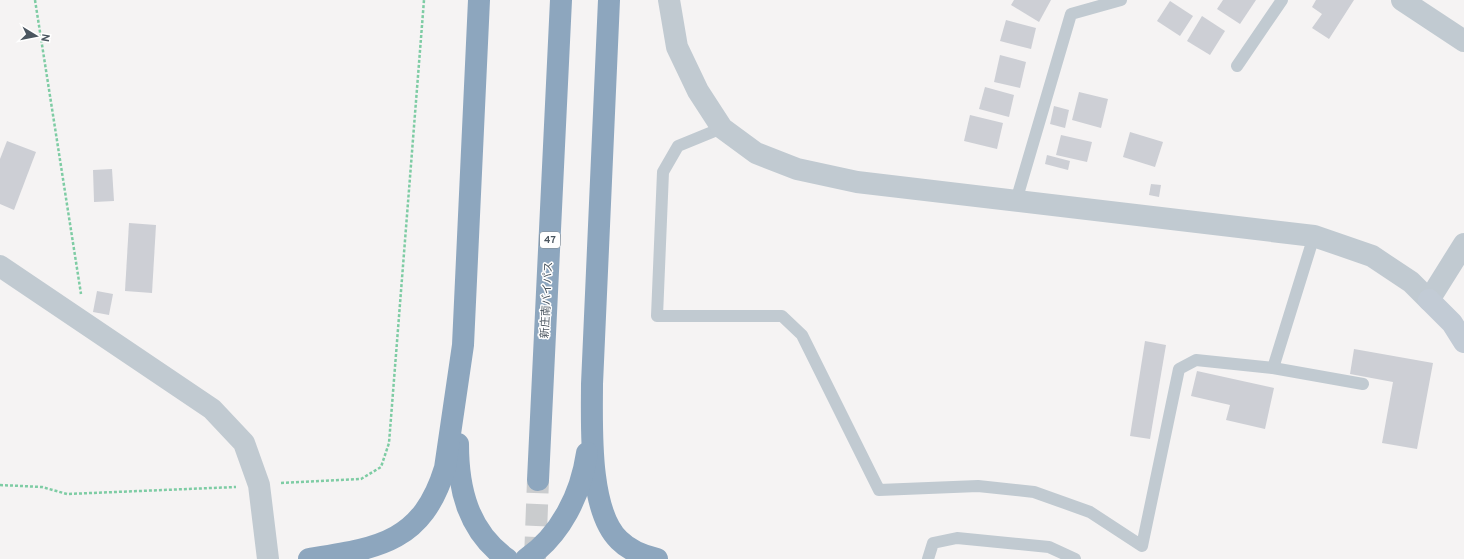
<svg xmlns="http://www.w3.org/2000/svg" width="1464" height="559" viewBox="0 0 1464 559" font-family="Overpass,'Noto Sans JP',sans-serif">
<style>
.building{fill:#cdcfd5}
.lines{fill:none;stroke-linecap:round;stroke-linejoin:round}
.highway-tunnel{stroke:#caccce;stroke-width:22;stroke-dasharray:22 11;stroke-linecap:butt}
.path{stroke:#7ecca4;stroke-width:2.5;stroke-dasharray:3 2;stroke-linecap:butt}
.lane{stroke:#c1cad1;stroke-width:12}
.street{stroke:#c1cad1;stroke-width:22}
.secondary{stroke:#c2cbd5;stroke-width:22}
.highway{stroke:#8da6be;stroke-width:22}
.labels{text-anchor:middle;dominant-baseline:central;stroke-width:3;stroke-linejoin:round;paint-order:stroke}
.shield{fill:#fff;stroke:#818990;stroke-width:1}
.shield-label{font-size:10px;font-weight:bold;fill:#4b5660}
.street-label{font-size:11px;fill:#4b5660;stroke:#fff}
</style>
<rect width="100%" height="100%" fill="#f5f3f3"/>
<g class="building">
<polygon points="1014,0 1051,0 1039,22 1011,5"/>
<polygon points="1223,0 1256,0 1240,24 1217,9"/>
<polygon points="1316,0 1354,0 1329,39 1312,28 1322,14 1312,7"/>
<polygon points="1170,1 1193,16 1180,36 1157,21"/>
<polygon points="1202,16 1225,31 1210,55 1187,41"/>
<polygon points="1006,20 1036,28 1031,49 1000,41"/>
<polygon points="1000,55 1026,62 1020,88 994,82"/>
<polygon points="985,87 1014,95 1009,117 979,109"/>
<polygon points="1079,92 1108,99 1101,128 1072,120"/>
<polygon points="1054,106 1069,110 1065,128 1050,124"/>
<polygon points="970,115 1003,123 997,149 964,141"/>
<polygon points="1130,132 1163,142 1155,167 1123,157"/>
<polygon points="1061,135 1092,142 1087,162 1056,155"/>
<polygon points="7,141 36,152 14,210 0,204 0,159"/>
<polygon points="1047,155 1070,161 1068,170 1045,164"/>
<polygon points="112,169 114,201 94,202 93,170"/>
<polygon points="1151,184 1161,185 1159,197 1149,195"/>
<polygon points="129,223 156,225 152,293 125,291"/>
<polygon points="97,291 113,294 109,315 93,312"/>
<polygon points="1145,341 1166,345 1150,439 1130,436"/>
<polygon points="1354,349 1433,363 1417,449 1382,443 1393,382 1350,374"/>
<polygon points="1197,371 1274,388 1265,429 1226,420 1230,405 1191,396"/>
</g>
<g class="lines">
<polyline class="highway-tunnel" points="535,559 538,480"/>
<g class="path">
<polyline points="35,0 81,294"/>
<polyline points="281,483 361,479 381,467 389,443 424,0"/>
<polyline points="0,485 42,487 67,494 236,487"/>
</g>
<g class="lane">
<polyline points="1237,66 1282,0"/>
<polyline points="722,128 678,146 663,172 657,316 782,316 802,335 879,490 978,486 1034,492 1090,512 1142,546 1179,369 1196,360 1273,368 1363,384"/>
<polyline points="1016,201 1071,14 1121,0"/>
<polyline points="1273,368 1314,236"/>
<polyline points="928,559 933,543 957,538 1049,547 1075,559"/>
</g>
<g class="street">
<polyline points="669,0 677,47 698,91 722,128 756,153 797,169 857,182 1314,236 1372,256 1411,282 1429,300 1464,244"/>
<polyline points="1402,0 1464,41"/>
<polyline points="0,266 212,409 244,443 259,485 268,559"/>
</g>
<polyline class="secondary" points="1429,300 1452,323 1464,342"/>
<g class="highway">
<path d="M609 0 592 384C592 425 588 510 619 540 629 550 643 556 657 559"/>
<path d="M458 444C458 489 468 531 507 559"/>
<polyline points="538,480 561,0"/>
<path d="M309 559C378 548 422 543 445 468L463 345 479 0"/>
<path d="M526 559C561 535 581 494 587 453"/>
</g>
</g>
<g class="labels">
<rect class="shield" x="540" y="232" width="20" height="16" rx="3"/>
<g class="shield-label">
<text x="550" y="240">47</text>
</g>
<g class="street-label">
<text transform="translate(547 300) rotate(-87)">新庄南バイパス</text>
</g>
</g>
<g transform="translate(36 36) rotate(100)" stroke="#ffffff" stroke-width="3" paint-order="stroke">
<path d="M0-3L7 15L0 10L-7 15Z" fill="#4b5660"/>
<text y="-6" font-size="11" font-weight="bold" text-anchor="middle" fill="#4b5660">N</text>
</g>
</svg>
